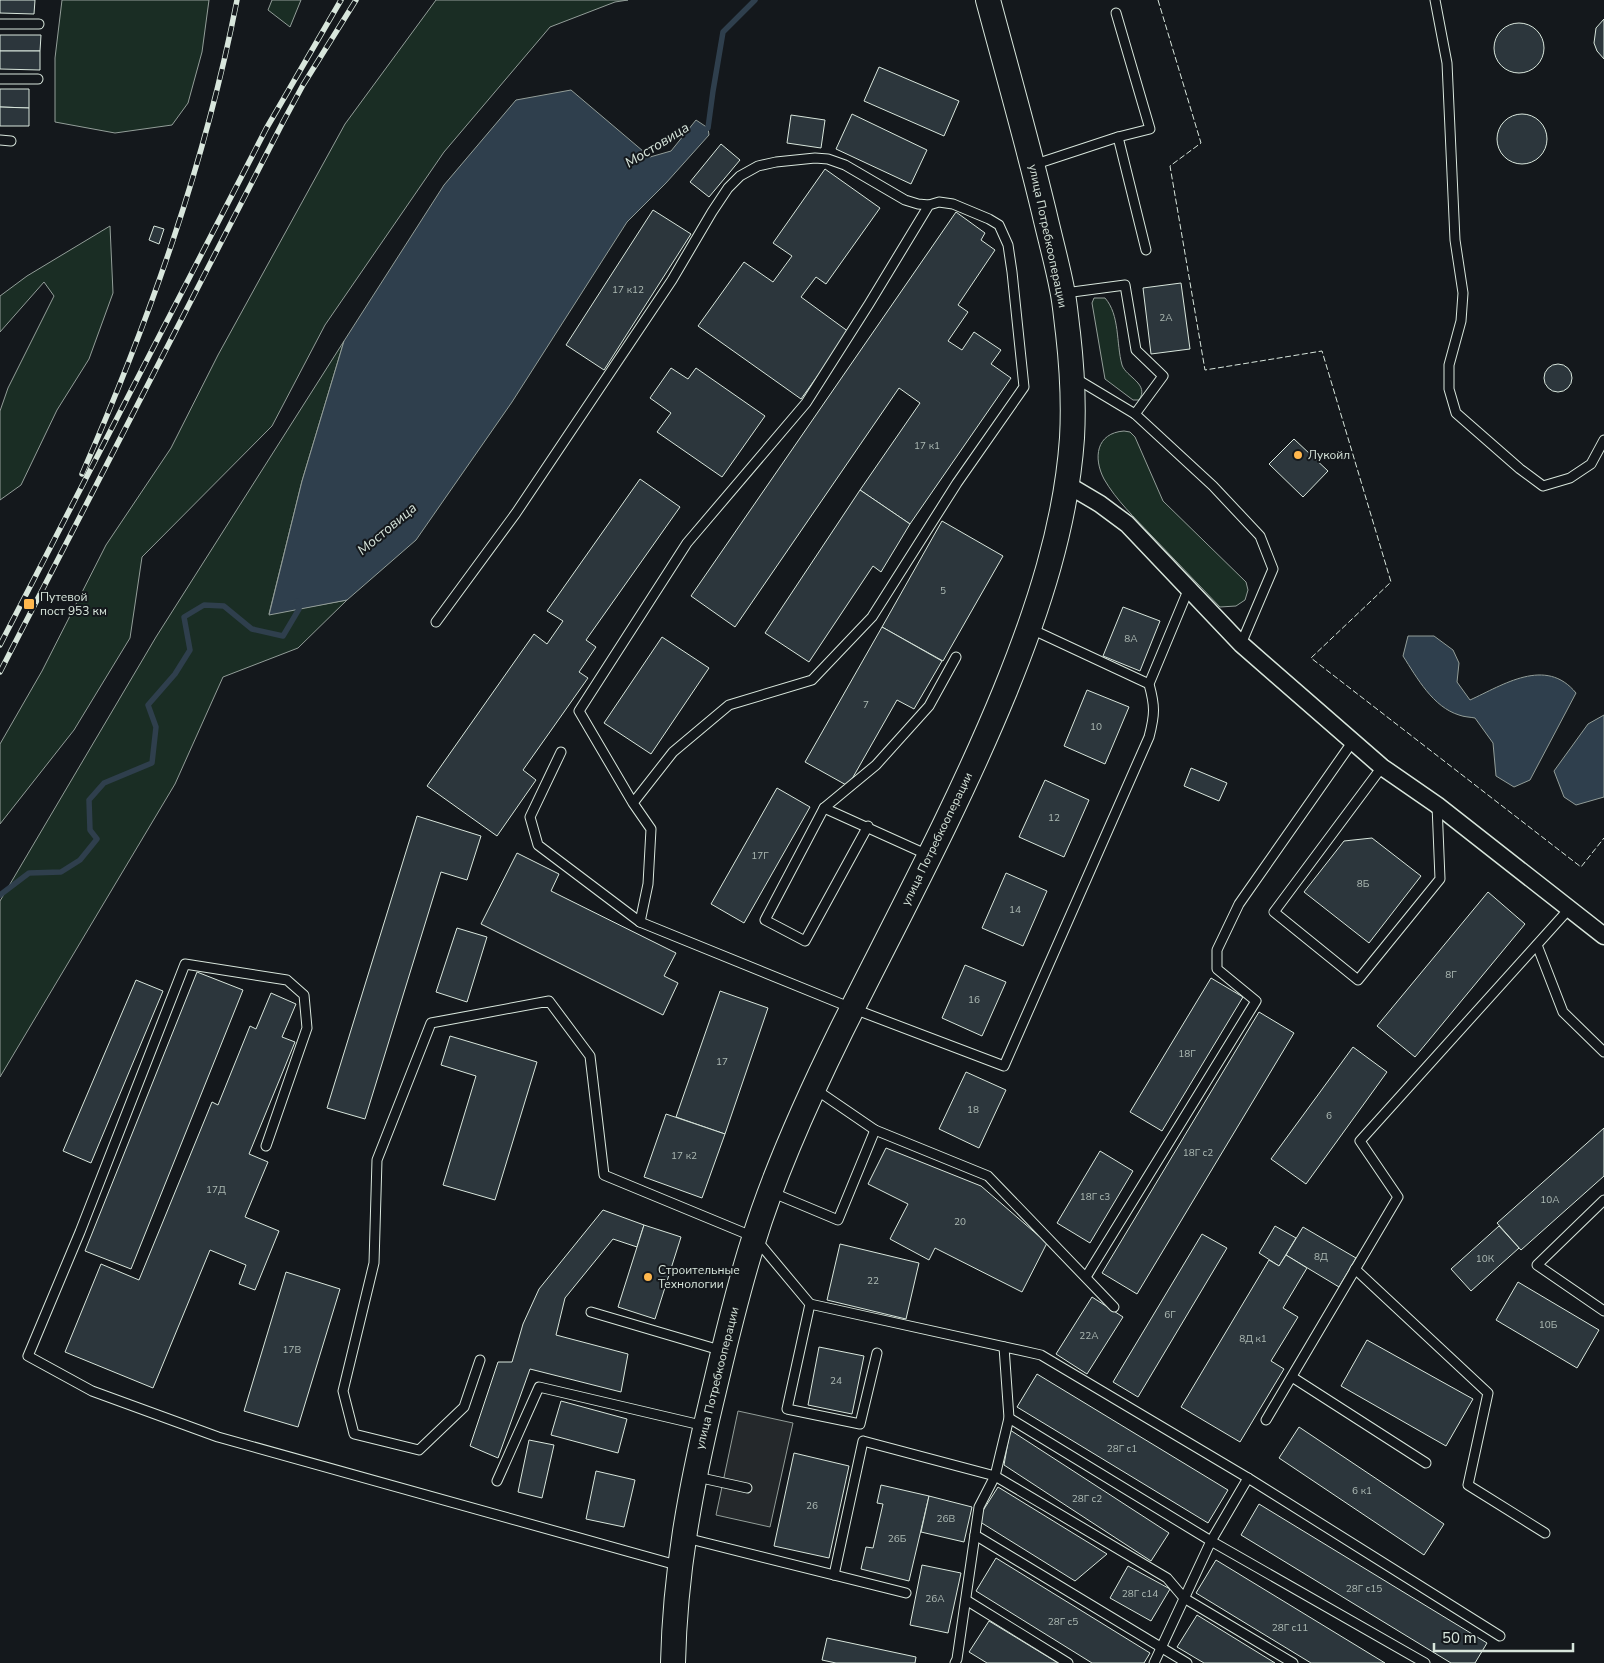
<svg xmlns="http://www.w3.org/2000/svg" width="1604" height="1663" viewBox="0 0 1604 1663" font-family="'Nunito Sans',sans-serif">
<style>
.green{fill:#1a2d24;stroke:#939e99}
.parking{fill:#24282b;stroke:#939e99}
.water{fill:#2f3f4d;stroke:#939e99}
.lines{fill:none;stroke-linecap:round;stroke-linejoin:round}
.stream{stroke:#2f3f4d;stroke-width:5.5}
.building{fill:#2c363c;stroke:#d8e6dc}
.lane-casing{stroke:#d8e6dc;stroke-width:11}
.street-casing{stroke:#d8e6dc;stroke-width:19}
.secondary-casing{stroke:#d8e6dc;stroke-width:26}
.lane{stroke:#14181c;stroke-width:9}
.street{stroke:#14181c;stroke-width:16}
.secondary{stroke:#14181c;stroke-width:24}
.rail-casing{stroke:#d8e6dc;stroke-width:5.5}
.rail{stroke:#14181c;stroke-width:4;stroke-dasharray:11;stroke-linecap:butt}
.fence{stroke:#d8e6dc;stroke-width:1;stroke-dasharray:6 2.5;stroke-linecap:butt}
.poi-dot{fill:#ffb74d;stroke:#14181c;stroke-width:2}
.labels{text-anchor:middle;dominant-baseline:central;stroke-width:4;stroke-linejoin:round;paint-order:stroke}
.number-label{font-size:10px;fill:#adbab4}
.street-label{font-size:12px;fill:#d8e6dc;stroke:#14181c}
.poi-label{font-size:12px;fill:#d8e6dc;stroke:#14181c;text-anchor:start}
.water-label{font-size:14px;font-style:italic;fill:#d8e6dc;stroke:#14181c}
</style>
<rect width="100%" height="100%" fill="#14181c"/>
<g class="green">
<polygon points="62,0 209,0 202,52 188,103 172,125 115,133 55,122 55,58"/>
<polygon points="272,0 301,0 290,27 268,10"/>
<polygon points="436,0 628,0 615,2 550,27 444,152 325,325 272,426 142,557 130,638 74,730 0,824 0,744 42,671 106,545 171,448 218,355 345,124"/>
<polygon points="110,226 113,293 89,359 57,410 21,485 0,500 0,411 8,388 54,296 44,282 0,332 0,296 27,276"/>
<path d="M1094 298H1105C1120 315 1116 343 1122 365 1126 377 1150 384 1139 400H1133L1105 379 1092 303Z"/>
<polygon points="344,341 302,481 269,614 347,600 298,648 223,677 175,784 0,1077 0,901 156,637"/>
<path d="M1124 431 1130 432 1135 437 1163 501 1246 582 1248 590 1245 600 1236 606 1220 607C1197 583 1174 559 1151 535 1135 518 1116 500 1104 479 1093 458 1096 433 1124 431Z"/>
</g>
<polygon class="parking" points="738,1411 793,1423 770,1527 716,1515"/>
<g class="water">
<polygon points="571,90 650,157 671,151 696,120 708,128 709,135 666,183 627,222 512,402 416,540 347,600 269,615 302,481 344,341 444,185 516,100"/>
<path d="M1408 636H1434L1453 650 1459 663 1457 682 1470 700C1503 685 1546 656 1576 693L1530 780 1514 787 1496 776 1493 743 1475 718C1470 717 1464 717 1459 715 1433 707 1417 678 1403 656Z"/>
<polygon points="1604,715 1604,797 1576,805 1564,797 1554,771 1588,724"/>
</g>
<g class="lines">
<g class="stream">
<polyline points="703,131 708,128 713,91 723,32 755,0"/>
<polyline points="0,895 29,873 61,872 80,860 97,839 90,830 89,800 104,783 152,763 156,727 148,705 175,674 190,650 184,617 204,605 224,606 252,629 283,636 299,609 297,601"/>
</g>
</g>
<g class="building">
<polygon points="0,0 35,0 34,14 0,13"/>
<polygon points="1604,19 1604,59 1597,51 1594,43 1596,28"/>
<circle cx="1519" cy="48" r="25"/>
<polygon points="0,35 41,35 40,51 0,51"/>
<polygon points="0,51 40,51 40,70 0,69"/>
<polygon points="879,67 959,101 944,136 864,101"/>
<polygon points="0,89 29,89 29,108 0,107"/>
<polygon points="0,107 29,108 29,126 0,126"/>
<circle cx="1522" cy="139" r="25"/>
<polygon points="852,114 927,150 911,184 836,149"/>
<polygon points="791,115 825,120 821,148 787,143"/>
<polygon points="721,144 740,160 709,197 690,182"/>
<polygon points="825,169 880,208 826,284 816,277 801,297 849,332 801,399 698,326 744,262 773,282 792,256 773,243"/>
<polygon points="653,210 691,234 604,370 566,345"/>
<polygon points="956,212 985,233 981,240 995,250 958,305 968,312 948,341 962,350 974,332 1001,350 991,364 1011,378 910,524 860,490 920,403 899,388 735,627 691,596"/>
<polygon points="154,226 164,229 159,244 149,240"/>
<polygon points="1181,283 1190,349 1151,354 1143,288"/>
<circle cx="1558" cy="378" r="14"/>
<polygon points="671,368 688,379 696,368 765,416 722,477 657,432 671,413 650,398"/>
<polygon points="1294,439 1328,471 1303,497 1269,464"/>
<polygon points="640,479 680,507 586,640 596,647 579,672 588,678 523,770 536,780 497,836 427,786 534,634 547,644 563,621 547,611"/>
<polygon points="860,490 910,524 881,572 873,566 809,662 765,633"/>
<polygon points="942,521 1003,556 943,661 882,627"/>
<polygon points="1123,607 1160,621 1140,671 1103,656"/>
<polygon points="882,627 942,661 914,709 897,700 848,786 805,762"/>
<polygon points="662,637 709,668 651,754 604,723"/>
<polygon points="1087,690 1129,707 1105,764 1064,746"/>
<polygon points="1191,768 1227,783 1219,801 1184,786"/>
<polygon points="1045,780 1089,800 1064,857 1019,837"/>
<polygon points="777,788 810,807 744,923 711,904"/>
<polygon points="417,816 481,836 467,880 441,872 365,1119 327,1108"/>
<polygon points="1372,838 1421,876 1369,943 1304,892 1344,841"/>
<polygon points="517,853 559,874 551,891 676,953 664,976 678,983 663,1015 481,924"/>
<polygon points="1006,873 1047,891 1023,946 982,928"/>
<polygon points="1488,892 1525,924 1415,1057 1377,1026"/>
<polygon points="457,928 487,937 467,1002 436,992"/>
<polygon points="965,965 1006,982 982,1036 942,1018"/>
<polygon points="197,972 243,990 131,1269 85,1251"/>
<polygon points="1211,978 1243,997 1162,1131 1130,1112"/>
<polygon points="136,980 163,991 91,1163 63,1151"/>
<polygon points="720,991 768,1008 725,1134 676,1117"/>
<polygon points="271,993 296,1004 282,1037 295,1042 249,1154 268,1162 245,1217 279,1231 255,1290 239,1284 246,1265 210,1250 153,1388 65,1352 101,1264 139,1280 212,1102 218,1105 250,1026 256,1029"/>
<polygon points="1259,1012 1294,1033 1137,1294 1102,1273"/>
<polygon points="450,1036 537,1062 495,1200 443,1185 476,1076 441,1065"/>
<polygon points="1353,1047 1387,1072 1306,1184 1271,1159"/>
<polygon points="966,1072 1006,1090 979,1148 939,1129"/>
<polygon points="666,1114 725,1134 702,1198 644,1177"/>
<polygon points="1604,1128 1604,1176 1521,1250 1497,1223"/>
<polygon points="886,1148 981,1186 1047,1243 1022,1292 935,1248 929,1260 890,1239 908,1204 868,1184"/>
<polygon points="1100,1151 1133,1171 1090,1243 1057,1223"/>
<polygon points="603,1210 644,1225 637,1247 613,1239 565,1298 556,1335 628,1354 621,1392 530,1369 498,1458 470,1446 498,1362 512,1362 523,1324 539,1289"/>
<polygon points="644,1225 681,1237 655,1319 618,1307"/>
<polygon points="1275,1226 1296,1238 1279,1266 1259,1253"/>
<polygon points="1499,1226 1519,1248 1471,1291 1451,1269"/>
<polygon points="1303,1227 1356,1258 1339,1287 1286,1255"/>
<polygon points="1202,1234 1227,1248 1138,1397 1113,1382"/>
<polygon points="840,1244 919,1263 906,1319 827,1300"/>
<polygon points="1286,1255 1307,1268 1283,1308 1298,1317 1271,1361 1284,1369 1240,1442 1181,1407 1269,1260 1279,1266"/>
<polygon points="286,1272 340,1289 298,1427 244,1411"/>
<polygon points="1518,1282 1599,1330 1577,1368 1496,1320"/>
<polygon points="1092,1297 1123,1317 1087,1374 1056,1354"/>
<polygon points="1367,1340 1473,1399 1446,1446 1341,1386"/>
<polygon points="819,1347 864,1356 852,1414 808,1405"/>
<polygon points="1037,1374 1228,1490 1208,1523 1017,1407"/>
<polygon points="561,1401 627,1419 618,1453 551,1435"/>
<polygon points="1299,1427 1444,1524 1424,1555 1279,1458"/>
<polygon points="1010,1430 1169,1533 1151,1561 1004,1465"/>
<polygon points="529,1440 554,1445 542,1498 518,1492"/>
<polygon points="794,1453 849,1466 829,1558 774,1546"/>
<polygon points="596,1471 635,1480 624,1527 586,1519"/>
<polygon points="881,1485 929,1496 909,1581 861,1569 866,1547 873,1548 883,1504 877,1503"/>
<polygon points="998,1487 1107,1554 1075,1581 977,1520"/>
<polygon points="929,1496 972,1507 964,1542 921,1532"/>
<polygon points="1259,1504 1487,1643 1475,1663 1451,1663 1241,1535"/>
<polygon points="996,1558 1150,1653 1144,1663 1092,1663 976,1591"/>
<polygon points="1216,1560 1385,1663 1311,1663 1196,1593"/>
<polygon points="922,1565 961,1573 948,1633 910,1625"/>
<polygon points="1128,1566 1170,1589 1151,1621 1110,1598"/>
<polygon points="1197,1615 1275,1663 1204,1663 1177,1647"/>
<polygon points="989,1621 1058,1663 987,1663 969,1652"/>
<polygon points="827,1638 916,1657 915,1663 836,1663 822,1660"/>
</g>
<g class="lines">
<g class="lane-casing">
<g id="lane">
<polyline points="1435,0 1447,63 1455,240 1463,293 1461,321 1449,365 1449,389 1456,413 1520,469 1543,486 1570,478 1591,464 1604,440"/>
<polyline points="0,24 39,24"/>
<polyline points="0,79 38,79"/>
<polyline points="1118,137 1146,250"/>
<polyline points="0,140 11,141"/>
<polyline points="1033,165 1118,137 1150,129 1116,13"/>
<polyline points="1065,293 1125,285 1136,350 1163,376 1135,414"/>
<polyline points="1075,378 1135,414 1213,486 1260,536 1273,569 1241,644"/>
<polyline points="436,622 516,513 672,280 712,212 728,188 740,176 758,166 776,162 815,158 828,159 845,165 905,200 918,204 929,205"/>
<polyline points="1029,628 1149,684"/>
<path d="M561 752 530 817 538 845 640 922 854 1009 1004 1066 1149 737C1155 714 1155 706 1149 684L1189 588"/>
<polyline points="1382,767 1274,912 1358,980 1440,879 1437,805"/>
<polyline points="633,803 673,752 729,705 812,680 872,617 957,483 1024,387 1012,272 1008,245 999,225 989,219 953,204 939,202 929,205 869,304 806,403 687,543 579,711 633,803 651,829 648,884 640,922"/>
<polyline points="824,808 928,855"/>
<polyline points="868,826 805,941 765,920 824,808 876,765 929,706 956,657"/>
<polyline points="1537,945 1563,1012 1604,1052"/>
<polyline points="815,1089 875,1130 988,1176 1114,1307"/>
<polyline points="266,1146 307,1028 304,995 287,980 185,964 80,1232 28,1356 92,1391 218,1437 680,1566"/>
<polyline points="771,1192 838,1220 875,1130"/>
<polyline points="1604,1200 1537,1265 1604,1311"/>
<polyline points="1355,1269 1488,1393 1468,1485 1545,1533"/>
<polyline points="1086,1277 1256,1001 1217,969 1217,950 1239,904 1353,741"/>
<polyline points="810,1304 1041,1355 1248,1478 1500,1636"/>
<polyline points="591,1312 723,1351"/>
<polyline points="480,1360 464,1407 419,1450 354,1434 343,1391 374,1263 377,1160 431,1023 549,1001 590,1056 604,1175 754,1237 810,1304 787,1409 860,1424 877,1353"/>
<polyline points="1292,1377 1426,1463"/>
<polyline points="1009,1418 1211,1541 1154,1663"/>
<polyline points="1266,1420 1398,1197 1360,1141 1569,909"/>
<polyline points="697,1477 747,1488"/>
<polyline points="1248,1478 1211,1541 1425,1663"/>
<polyline points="497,1481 539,1387 705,1426"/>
<polyline points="975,1535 1187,1663"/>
<polyline points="686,1538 906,1593"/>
<polyline points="834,1575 863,1441 995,1476 1167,1578 1184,1598 1293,1663"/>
<polyline points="966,1600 1068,1663"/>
<polyline points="955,1663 957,1659 979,1507 995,1476 1009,1418 1004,1347"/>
</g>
</g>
<g class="street-casing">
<polyline id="street" points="1068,485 1100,504 1127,524 1241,644 1382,767 1437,805 1604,936"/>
</g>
<g class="secondary-casing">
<path id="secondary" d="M673 1663C675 1573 690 1491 711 1403 724 1349 736 1295 753 1242 775 1170 808 1098 841 1031 897 919 957 808 1005 691 1038 610 1066 525 1072 438 1074 402 1072 368 1068 333 1066 318 1065 303 1062 289 1057 263 1050 238 1044 212 1027 141 1007 71 988 0"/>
</g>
<use href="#lane" class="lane"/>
<use href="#street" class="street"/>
<use href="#secondary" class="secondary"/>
<g class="rail-casing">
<g id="rail">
<path d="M82 474C149 321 205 164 237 0"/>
<polyline points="0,645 266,129 341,0"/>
<polyline points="0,672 283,122 303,85 356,0"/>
</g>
</g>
<use href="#rail" class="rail"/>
<polyline class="fence" points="1158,0 1201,143 1170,166 1205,370 1322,351 1391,582 1311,658 1581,867 1604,838"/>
</g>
<g class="poi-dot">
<circle cx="1298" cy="455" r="5"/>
<rect x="23" y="598" width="12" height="12" rx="2.5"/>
<circle cx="648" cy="1277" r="5"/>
</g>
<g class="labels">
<g class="number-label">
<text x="628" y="290">17 к12</text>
<text x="1166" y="318">2А</text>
<text x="927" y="446">17 к1</text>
<text x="943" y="591">5</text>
<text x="1131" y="639">8А</text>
<text x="866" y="705">7</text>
<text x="1096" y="727">10</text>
<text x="1054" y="818">12</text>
<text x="760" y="856">17Г</text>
<text x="1363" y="884">8Б</text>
<text x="1015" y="910">14</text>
<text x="1451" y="975">8Г</text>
<text x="974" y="1000">16</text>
<text x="1187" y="1054">18Г</text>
<text x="722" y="1062">17</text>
<text x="973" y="1110">18</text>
<text x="1329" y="1116">6</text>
<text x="1198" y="1153">18Г с2</text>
<text x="684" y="1156">17 к2</text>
<text x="216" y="1190">17Д</text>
<text x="1095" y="1197">18Г с3</text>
<text x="1550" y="1200">10А</text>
<text x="960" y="1222">20</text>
<text x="1321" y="1257">8Д</text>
<text x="1485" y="1259">10К</text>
<text x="873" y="1281">22</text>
<text x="1170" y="1315">6Г</text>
<text x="1548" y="1325">10Б</text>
<text x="1089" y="1336">22А</text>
<text x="1253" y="1339">8Д к1</text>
<text x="292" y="1350">17В</text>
<text x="836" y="1381">24</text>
<text x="1122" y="1449">28Г с1</text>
<text x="1362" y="1491">6 к1</text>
<text x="1087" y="1499">28Г с2</text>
<text x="812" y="1506">26</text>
<text x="946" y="1519">26В</text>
<text x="897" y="1539">26Б</text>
<text x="1364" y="1589">28Г с15</text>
<text x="1140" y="1594">28Г с14</text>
<text x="935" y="1599">26А</text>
<text x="1063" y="1622">28Г с5</text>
<text x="1290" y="1628">28Г с11</text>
</g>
<g class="street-label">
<text transform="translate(1048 236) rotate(78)">улица Потребкооперации</text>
<text transform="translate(937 839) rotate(-64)">улица Потребкооперации</text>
<text transform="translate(717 1378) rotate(-76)">улица Потребкооперации</text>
</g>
<g class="poi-label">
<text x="1308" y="455">Лукойл</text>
<text x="40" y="597">Путевой<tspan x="40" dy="14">пост 953 км</tspan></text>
<text x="658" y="1270">Строительные<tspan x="658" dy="14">Технологии</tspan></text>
</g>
<g class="water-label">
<text transform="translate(657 145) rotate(-32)">Мостовица</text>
<text transform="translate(387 529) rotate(-40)">Мостовица</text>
</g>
</g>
<path d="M1434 1643v8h139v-8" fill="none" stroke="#d8e6dc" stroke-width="2.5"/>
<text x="1442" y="1643" font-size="15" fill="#d8e6dc" stroke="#14181c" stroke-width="4" paint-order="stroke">50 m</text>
</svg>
